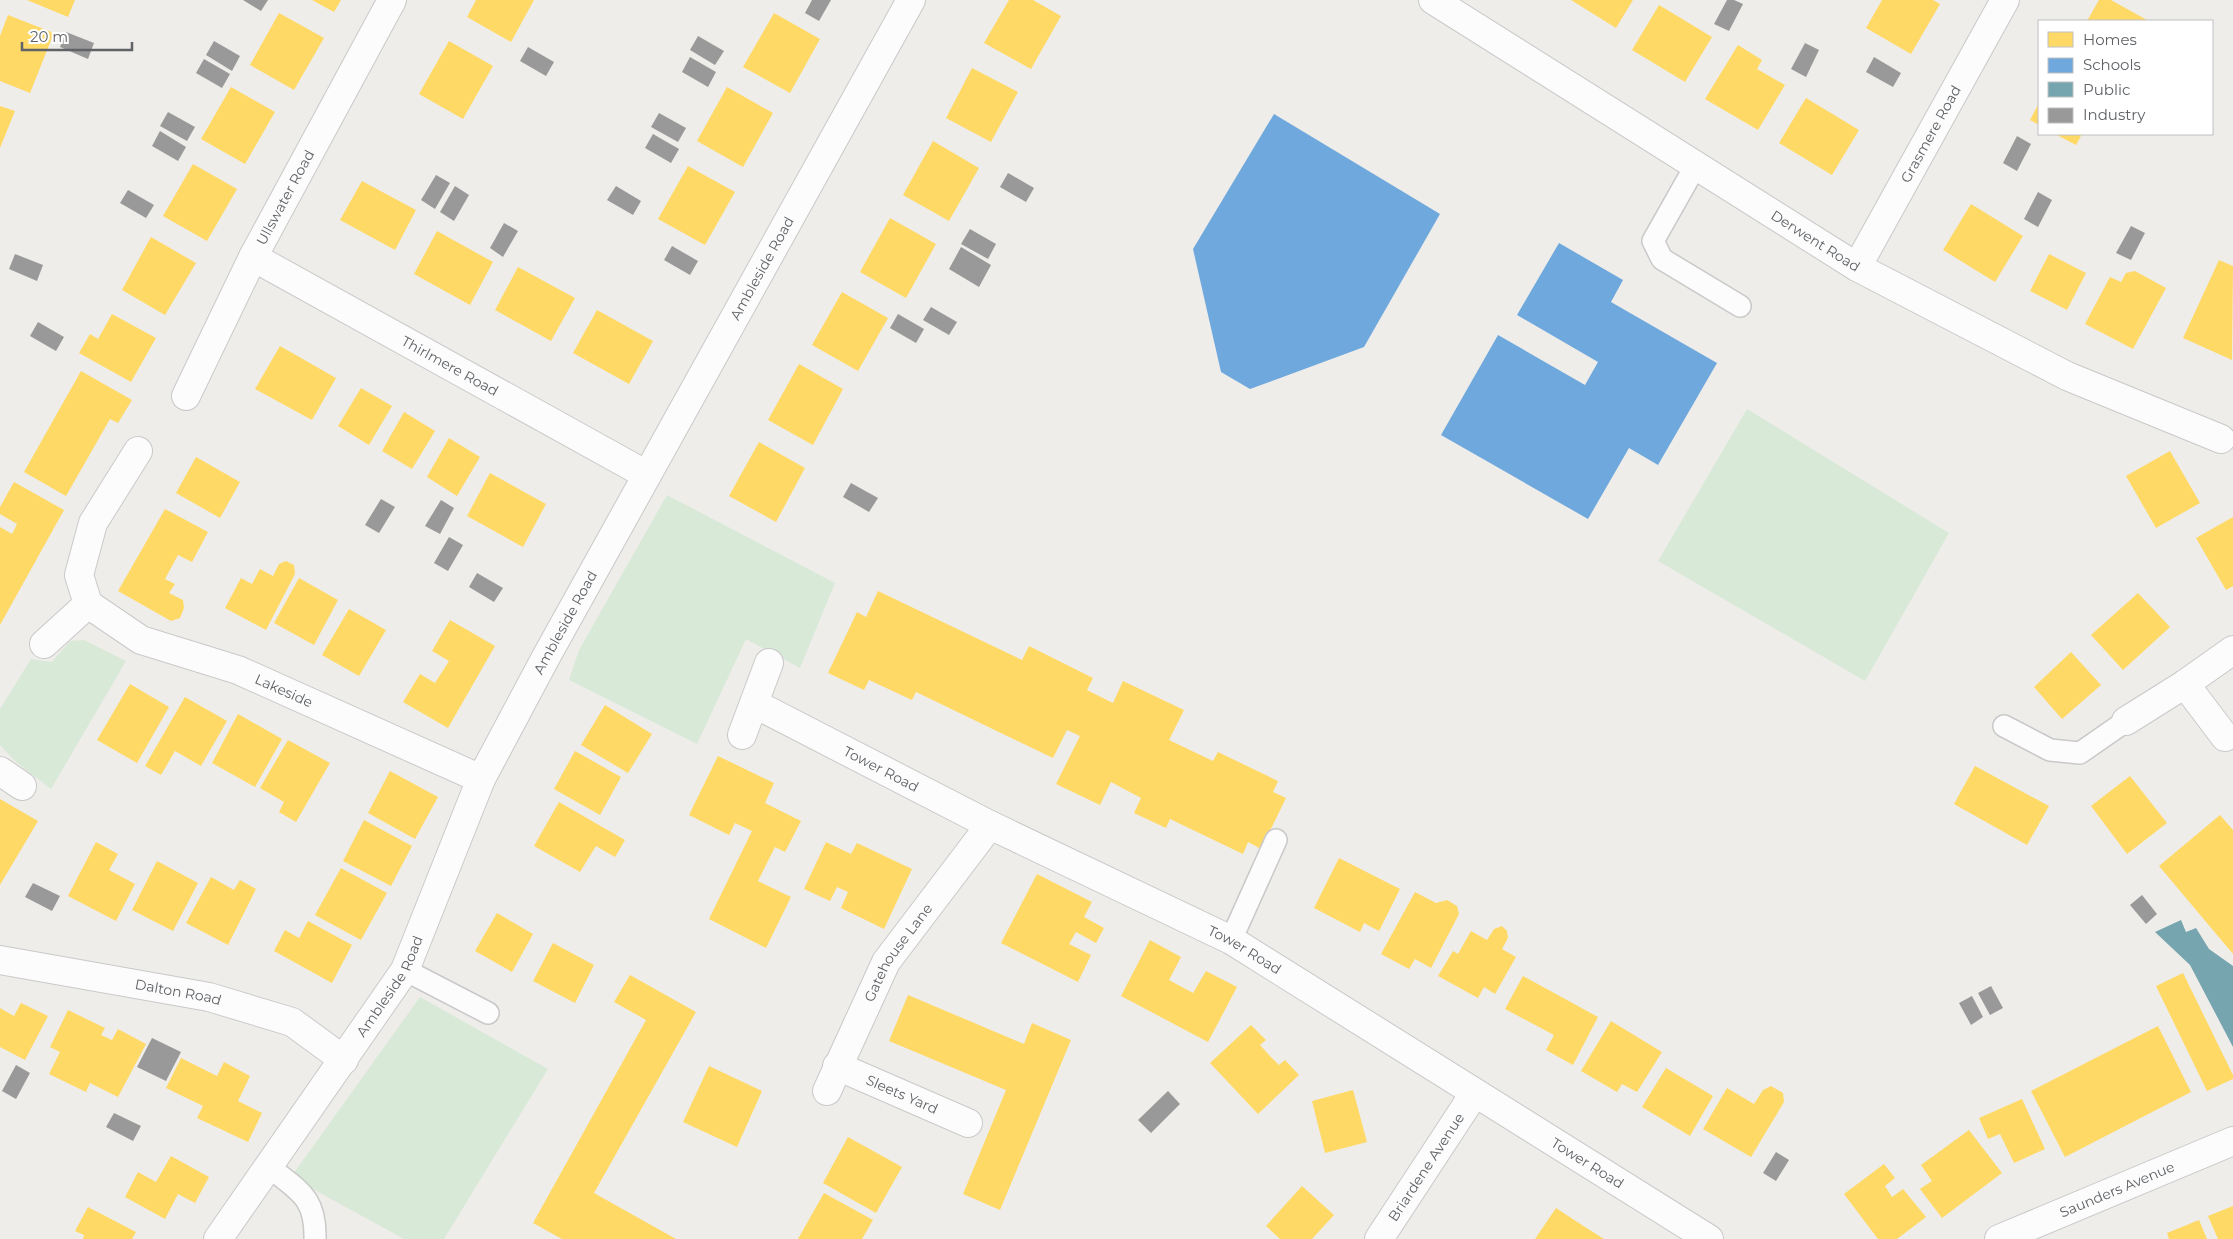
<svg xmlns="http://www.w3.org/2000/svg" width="2233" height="1239" viewBox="0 0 2233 1239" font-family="Montserrat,sans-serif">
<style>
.green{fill:#d9e9d7}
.homes{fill:#ffd966}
.schools{fill:#6fa8dc}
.public{fill:#76a5af}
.industry{fill:#999}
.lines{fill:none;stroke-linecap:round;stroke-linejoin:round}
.lane-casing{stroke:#c9c9c9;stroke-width:24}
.street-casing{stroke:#c9c9c9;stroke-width:30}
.lane{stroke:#fcfcfc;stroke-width:21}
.street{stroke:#fcfcfc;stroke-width:28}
.labels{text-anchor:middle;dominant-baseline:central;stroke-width:5;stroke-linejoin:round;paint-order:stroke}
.street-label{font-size:14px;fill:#5f6266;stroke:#fff}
</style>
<rect width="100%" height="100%" fill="#eeedea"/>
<g class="green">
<polygon points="1747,409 1949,533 1865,681 1658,561"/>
<polygon points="667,495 835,583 800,668 746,639 697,744 569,680 579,650"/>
<polygon points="84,640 126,661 51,789 15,761 0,745 0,709 31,659 52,662 70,641"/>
<polygon points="420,997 548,1069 444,1239 404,1239 291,1177"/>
</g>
<g class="homes">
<polygon points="27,0 75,0 68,17"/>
<polygon points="312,0 341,0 334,12"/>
<polygon points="476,0 534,0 511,42 467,17"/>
<polygon points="1009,0 1033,0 1061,16 1031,69 984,43"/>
<polygon points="1571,0 1633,0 1616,28"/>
<polygon points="1882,0 1933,0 1940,4 1911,54 1866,28"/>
<polygon points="2099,0 2111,0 2147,20 2087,21"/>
<polygon points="1659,5 1712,37 1685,82 1632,50"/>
<polygon points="279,13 324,38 294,90 250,65"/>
<polygon points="774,13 820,39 790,93 743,67"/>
<polygon points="8,15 54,33 30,93 0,81 0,36"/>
<polygon points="449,41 493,66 463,119 419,94"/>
<polygon points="1738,45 1762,60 1757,69 1785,85 1758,130 1705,99"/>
<polygon points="972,68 1018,92 991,142 946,118"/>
<polygon points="231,87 275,112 245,164 201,139"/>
<polygon points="727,87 773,113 743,167 697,141"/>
<polygon points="1806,98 1859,130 1832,175 1779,143"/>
<polygon points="2039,103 2039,125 2030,120"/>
<polygon points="0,106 15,111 0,148"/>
<polygon points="2055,134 2082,134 2076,145"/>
<polygon points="933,141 979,168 949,221 903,195"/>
<polygon points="193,164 237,189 207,241 163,216"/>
<polygon points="688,166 735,192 705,245 658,219"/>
<polygon points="362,181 416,210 395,250 340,220"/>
<polygon points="1971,204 2023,236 1995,282 1943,250"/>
<polygon points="890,218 936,244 906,298 860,272"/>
<polygon points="437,231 493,262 470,305 414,274"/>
<polygon points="151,237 196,263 165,315 122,290"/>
<polygon points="2049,254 2086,273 2067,310 2030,291"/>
<polygon points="2219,260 2233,266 2232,360 2183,338"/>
<polygon points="518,267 575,298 551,341 495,310"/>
<polygon points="2135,271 2166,288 2133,349 2085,324 2110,277 2121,282 2126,273"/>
<polygon points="842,292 888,318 858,371 812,345"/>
<polygon points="597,310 653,341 629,384 573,353"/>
<polygon points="112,314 156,338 131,382 79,353 90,334 98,339"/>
<polygon points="280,346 336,378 312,420 255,389"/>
<polygon points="799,364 843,389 813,445 768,420"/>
<polygon points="81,371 132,400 118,423 110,419 66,496 24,472"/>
<polygon points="361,388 392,406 369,445 338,426"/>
<polygon points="404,412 435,431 412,469 382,451"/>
<polygon points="449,438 480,457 457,496 427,477"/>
<polygon points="759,442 805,468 776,522 729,496"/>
<polygon points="2170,451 2200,503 2156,528 2126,476"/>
<polygon points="196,457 240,482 220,518 176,493"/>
<polygon points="490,473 546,504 523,547 467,516"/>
<polygon points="14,482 64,510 0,625 0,527 12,534 17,524 0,514 0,507"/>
<polygon points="165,509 208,532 192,562 178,555 165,579 175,584 169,593 183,600 184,608 180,618 171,621 118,591"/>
<polygon points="2233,517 2233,586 2226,590 2196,538"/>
<polygon points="286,561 294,565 295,574 266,630 225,608 241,578 252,584 260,569 273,576 279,564"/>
<polygon points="299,578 338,600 314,645 274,623"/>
<polygon points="878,591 1022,660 1029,646 1093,678 1087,690 1113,703 1123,681 1184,710 1169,740 1213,761 1218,752 1278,781 1273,792 1286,798 1261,849 1248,842 1243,854 1170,819 1166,828 1134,813 1141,798 1111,782 1100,805 1056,784 1080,736 1067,730 1053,758 916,692 912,700 869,680 864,690 828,673 857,612 866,617"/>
<polygon points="2138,593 2170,627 2123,670 2091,635"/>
<polygon points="349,609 386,630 359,676 322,655"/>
<polygon points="450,620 495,646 448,728 403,702 420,674 435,683 449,661 432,651"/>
<polygon points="2071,652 2101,685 2062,719 2034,687"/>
<polygon points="130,684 169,707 137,763 97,740"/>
<polygon points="185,697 227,721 201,766 175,751 161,775 145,766"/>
<polygon points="605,705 652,734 628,773 581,745"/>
<polygon points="238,714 282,739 255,787 212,763"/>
<polygon points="288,740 330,763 296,822 279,812 284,802 260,788"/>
<polygon points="575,751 621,777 600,815 554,789"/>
<polygon points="718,756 774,783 765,803 801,821 785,852 775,847 758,881 791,897 766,948 709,919 752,831 735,823 729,835 689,815"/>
<polygon points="1975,766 2049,806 2027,845 1954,804"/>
<polygon points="390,771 438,797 415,839 368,813"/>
<polygon points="2130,776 2167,823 2127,854 2091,806"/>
<polygon points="0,799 38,821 0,885"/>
<polygon points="559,802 625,840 615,857 596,846 580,872 534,846"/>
<polygon points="2220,815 2233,830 2233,954 2159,866"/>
<polygon points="364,820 412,846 391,886 343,861"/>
<polygon points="96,842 118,854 109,870 135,884 116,921 68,896"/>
<polygon points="826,842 851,854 857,843 912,869 884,929 841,908 848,892 837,887 830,901 804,889"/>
<polygon points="1339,858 1400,889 1379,931 1364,923 1360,932 1314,908"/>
<polygon points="157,861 198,883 173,931 132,910"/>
<polygon points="341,868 387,893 361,940 315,915"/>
<polygon points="1037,874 1092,902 1084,917 1104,928 1096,943 1076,932 1069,944 1091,955 1078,982 1001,943"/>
<polygon points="211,877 234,890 240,880 256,889 228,945 186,923"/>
<polygon points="1415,892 1436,903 1447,900 1457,906 1459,914 1431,968 1415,959 1409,969 1381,954"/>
<polygon points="497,913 533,934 512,972 475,951"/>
<polygon points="308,921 352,945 332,983 274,951 285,930 299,938"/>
<polygon points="1502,926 1507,931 1508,938 1502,949 1516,957 1495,994 1484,987 1478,998 1438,976 1453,951 1458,954 1471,931 1487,940 1494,929"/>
<polygon points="1150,940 1181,957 1169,980 1193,993 1206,971 1237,987 1208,1042 1121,996"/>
<polygon points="553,943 594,965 575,1003 533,981"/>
<polygon points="2183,973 2233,1075 2233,1079 2207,1091 2156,986"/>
<polygon points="630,975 696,1012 594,1193 676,1239 562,1239 533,1223 646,1020 614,1002"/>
<polygon points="1523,976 1598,1017 1573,1065 1546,1050 1554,1035 1505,1009"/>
<polygon points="908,995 1024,1044 1032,1023 1071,1040 1000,1210 963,1194 1006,1090 889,1041"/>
<polygon points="21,1003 48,1016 25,1060 0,1047 0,1008 14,1016"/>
<polygon points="68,1010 105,1028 101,1035 112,1040 118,1029 146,1044 118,1097 90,1083 86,1092 49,1074 60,1052 50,1047"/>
<polygon points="1611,1021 1662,1052 1637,1092 1622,1084 1617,1092 1581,1071"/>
<polygon points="1251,1025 1266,1040 1260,1045 1270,1056 1279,1065 1285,1060 1299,1075 1258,1114 1210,1063"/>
<polygon points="2158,1026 2191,1092 2065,1157 2031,1091"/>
<polygon points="181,1058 217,1076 224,1062 250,1076 238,1101 262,1113 248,1142 197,1118 203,1106 166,1088"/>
<polygon points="709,1066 762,1091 737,1147 683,1122"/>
<polygon points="1666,1068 1713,1096 1690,1136 1642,1107"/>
<polygon points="1771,1086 1783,1093 1784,1102 1751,1157 1703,1129 1727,1088 1754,1104 1763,1090"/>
<polygon points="1353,1090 1367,1142 1325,1153 1312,1101"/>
<polygon points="2022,1099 2045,1149 2014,1163 2000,1134 1988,1139 1979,1118"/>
<polygon points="1969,1130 2002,1173 1942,1218 1920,1189 1932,1181 1921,1165"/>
<polygon points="848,1137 902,1167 876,1213 823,1183"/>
<polygon points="171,1156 209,1177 195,1203 178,1194 165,1219 125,1197 138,1172 156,1182"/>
<polygon points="1884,1164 1895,1178 1885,1186 1892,1197 1903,1189 1926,1217 1897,1239 1878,1239 1844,1194"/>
<polygon points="1302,1186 1334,1215 1312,1239 1280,1239 1266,1226"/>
<polygon points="824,1193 873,1220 862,1239 798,1239"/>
<polygon points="2233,1206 2233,1239 2218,1239 2208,1216"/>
<polygon points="88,1207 136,1232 132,1239 83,1239 84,1235 75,1231"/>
<polygon points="1556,1208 1585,1227 1604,1239 1535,1239"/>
<polygon points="2199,1220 2207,1239 2169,1239 2167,1233"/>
</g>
<g class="schools">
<polygon points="1274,114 1440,214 1364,347 1250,389 1221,372 1193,249"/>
<polygon points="1559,243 1623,280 1611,302 1717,363 1658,465 1629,448 1588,519 1441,435 1498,335 1585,385 1598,362 1517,315"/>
</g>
<polygon class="public" points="2181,920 2186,932 2196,928 2209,949 2233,966 2233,1047 2190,965 2155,932"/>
<g class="industry">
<polygon points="243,0 268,0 261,11"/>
<polygon points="812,0 831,0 819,21 805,13"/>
<polygon points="1727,0 1734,0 1743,4 1729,31 1714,24"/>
<polygon points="66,32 94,43 88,59 60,47"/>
<polygon points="698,36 724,51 715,65 690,50"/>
<polygon points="214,41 240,56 232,71 206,55"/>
<polygon points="1805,43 1819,50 1806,77 1791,69"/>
<polygon points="528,47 554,62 546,76 520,61"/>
<polygon points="690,57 716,72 708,87 682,72"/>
<polygon points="1874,57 1901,73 1893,87 1866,72"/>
<polygon points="204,59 230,74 222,88 196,73"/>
<polygon points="168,112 195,127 187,141 160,126"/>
<polygon points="659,113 686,128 678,142 651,127"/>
<polygon points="160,131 186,147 178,161 152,146"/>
<polygon points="653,134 679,149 671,163 645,148"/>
<polygon points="2017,136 2031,144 2017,171 2003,163"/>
<polygon points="1008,173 1034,188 1026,202 1000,187"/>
<polygon points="436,175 450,183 435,209 421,200"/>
<polygon points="455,186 469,195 454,221 440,212"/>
<polygon points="616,186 641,201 633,215 607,200"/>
<polygon points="128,190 154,205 146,218 120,203"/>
<polygon points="2038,192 2052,200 2038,227 2024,219"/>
<polygon points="504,223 518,231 503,257 490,248"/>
<polygon points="2131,226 2145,233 2131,260 2116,253"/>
<polygon points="970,229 996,244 988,259 961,244"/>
<polygon points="672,246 698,261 690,275 664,260"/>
<polygon points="961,247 991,265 979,287 949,269"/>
<polygon points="15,254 43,265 37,281 9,269"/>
<polygon points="931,307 957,322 949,335 923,320"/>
<polygon points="898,314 924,329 916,343 890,328"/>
<polygon points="38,322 64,337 56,351 30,336"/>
<polygon points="851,483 878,498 869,512 843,497"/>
<polygon points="381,499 395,507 379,533 365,525"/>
<polygon points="441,500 454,508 440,534 425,526"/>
<polygon points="449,537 463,545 448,571 434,563"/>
<polygon points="477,573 503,588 494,602 469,587"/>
<polygon points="33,883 60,896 52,911 25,897"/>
<polygon points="2142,895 2157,914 2146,924 2130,905"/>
<polygon points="1991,986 2003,1008 1990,1015 1978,993"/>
<polygon points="1972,996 1983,1017 1971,1025 1959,1003"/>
<polygon points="152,1038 181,1052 166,1081 137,1067"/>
<polygon points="16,1065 30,1073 16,1099 2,1091"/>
<polygon points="1168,1091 1180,1104 1151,1133 1138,1120"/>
<polygon points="114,1113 141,1126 133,1141 106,1127"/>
<polygon points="1776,1152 1789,1160 1776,1181 1763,1173"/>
</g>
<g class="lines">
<g class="lane-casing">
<g id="lane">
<polyline points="1696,165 1653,241 1662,259 1740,306"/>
<polyline points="2004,726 2050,750 2080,753 2126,721"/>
<polyline points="1231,940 1276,840"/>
<polyline points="405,970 488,1013"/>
<path d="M269 1167C299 1191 316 1197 315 1239"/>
</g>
</g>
<g class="street-casing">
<g id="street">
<path id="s1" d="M1433 0 1857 267 2067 376 2221 439"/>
<path id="s2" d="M253 257 647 475"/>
<path id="s3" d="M1857 267 2005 0"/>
<path id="s4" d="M186 396 253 257 392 0"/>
<path id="s5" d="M138 451 93 523 79 575 88 604 141 640 238 670 481 779"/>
<polyline points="44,644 88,604"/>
<polyline points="2185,684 2225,737"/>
<path id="s6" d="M755 704 990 825 1231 940 1709 1239"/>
<polyline points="2126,721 2185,684 2233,650"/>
<polyline points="742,735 769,663"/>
<polyline points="0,771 22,786"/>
<path id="s7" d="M0 960 209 997 292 1022 344 1060"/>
<path id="s8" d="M837 1066 968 1123"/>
<path id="s9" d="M827 1091 886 962 990 825"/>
<path id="s10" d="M218 1239 405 970 481 779 546 657 911 0"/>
<path id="s11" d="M1379 1239 1474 1094"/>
<path id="s12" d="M1999 1239 2233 1141"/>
</g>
</g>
<use href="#lane" class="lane"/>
<use href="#street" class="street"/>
</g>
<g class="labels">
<g class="street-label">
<text stroke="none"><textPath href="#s3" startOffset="152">Grasmere Road</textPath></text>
<text stroke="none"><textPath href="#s4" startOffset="222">Ullswater Road</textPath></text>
<text stroke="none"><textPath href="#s1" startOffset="452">Derwent Road</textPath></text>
<text stroke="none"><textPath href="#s10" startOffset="1116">Ambleside Road</textPath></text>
<text stroke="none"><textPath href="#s2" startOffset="225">Thirlmere Road</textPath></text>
<text stroke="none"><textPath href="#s10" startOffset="711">Ambleside Road</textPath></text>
<text stroke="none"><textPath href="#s5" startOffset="385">Lakeside</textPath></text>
<text stroke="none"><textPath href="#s6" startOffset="142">Tower Road</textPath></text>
<text stroke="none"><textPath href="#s6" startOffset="548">Tower Road</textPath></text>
<text stroke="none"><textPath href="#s9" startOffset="156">Gatehouse Lane</textPath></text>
<text stroke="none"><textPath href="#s10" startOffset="306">Ambleside Road</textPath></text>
<text stroke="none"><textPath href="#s7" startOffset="181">Dalton Road</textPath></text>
<text stroke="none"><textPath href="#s8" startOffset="71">Sleets Yard</textPath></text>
<text stroke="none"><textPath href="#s6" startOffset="952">Tower Road</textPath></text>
<text stroke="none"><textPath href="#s11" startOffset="86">Briardene Avenue</textPath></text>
<text stroke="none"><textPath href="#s12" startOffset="128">Saunders Avenue</textPath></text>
</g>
</g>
<rect x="2038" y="20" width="175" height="115" fill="#ffffff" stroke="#bfc0c2"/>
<rect x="2048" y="32" width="25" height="15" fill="#ffd966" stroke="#bfc0c2"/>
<text x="2083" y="45" font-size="15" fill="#5f6266">Homes</text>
<rect x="2048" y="58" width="25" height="15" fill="#6fa8dc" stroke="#bfc0c2"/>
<text x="2083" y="70" font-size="15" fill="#5f6266">Schools</text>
<rect x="2048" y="82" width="25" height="15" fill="#76a5af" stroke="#bfc0c2"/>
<text x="2083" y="95" font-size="15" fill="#5f6266">Public</text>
<rect x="2048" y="108" width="25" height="15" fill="#999999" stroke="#bfc0c2"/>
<text x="2083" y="120" font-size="15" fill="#5f6266">Industry</text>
<path d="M22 42v8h110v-8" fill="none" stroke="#5f6266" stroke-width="2.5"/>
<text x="30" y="42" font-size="15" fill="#5f6266" stroke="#ffffff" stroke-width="4" paint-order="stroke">20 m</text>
</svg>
